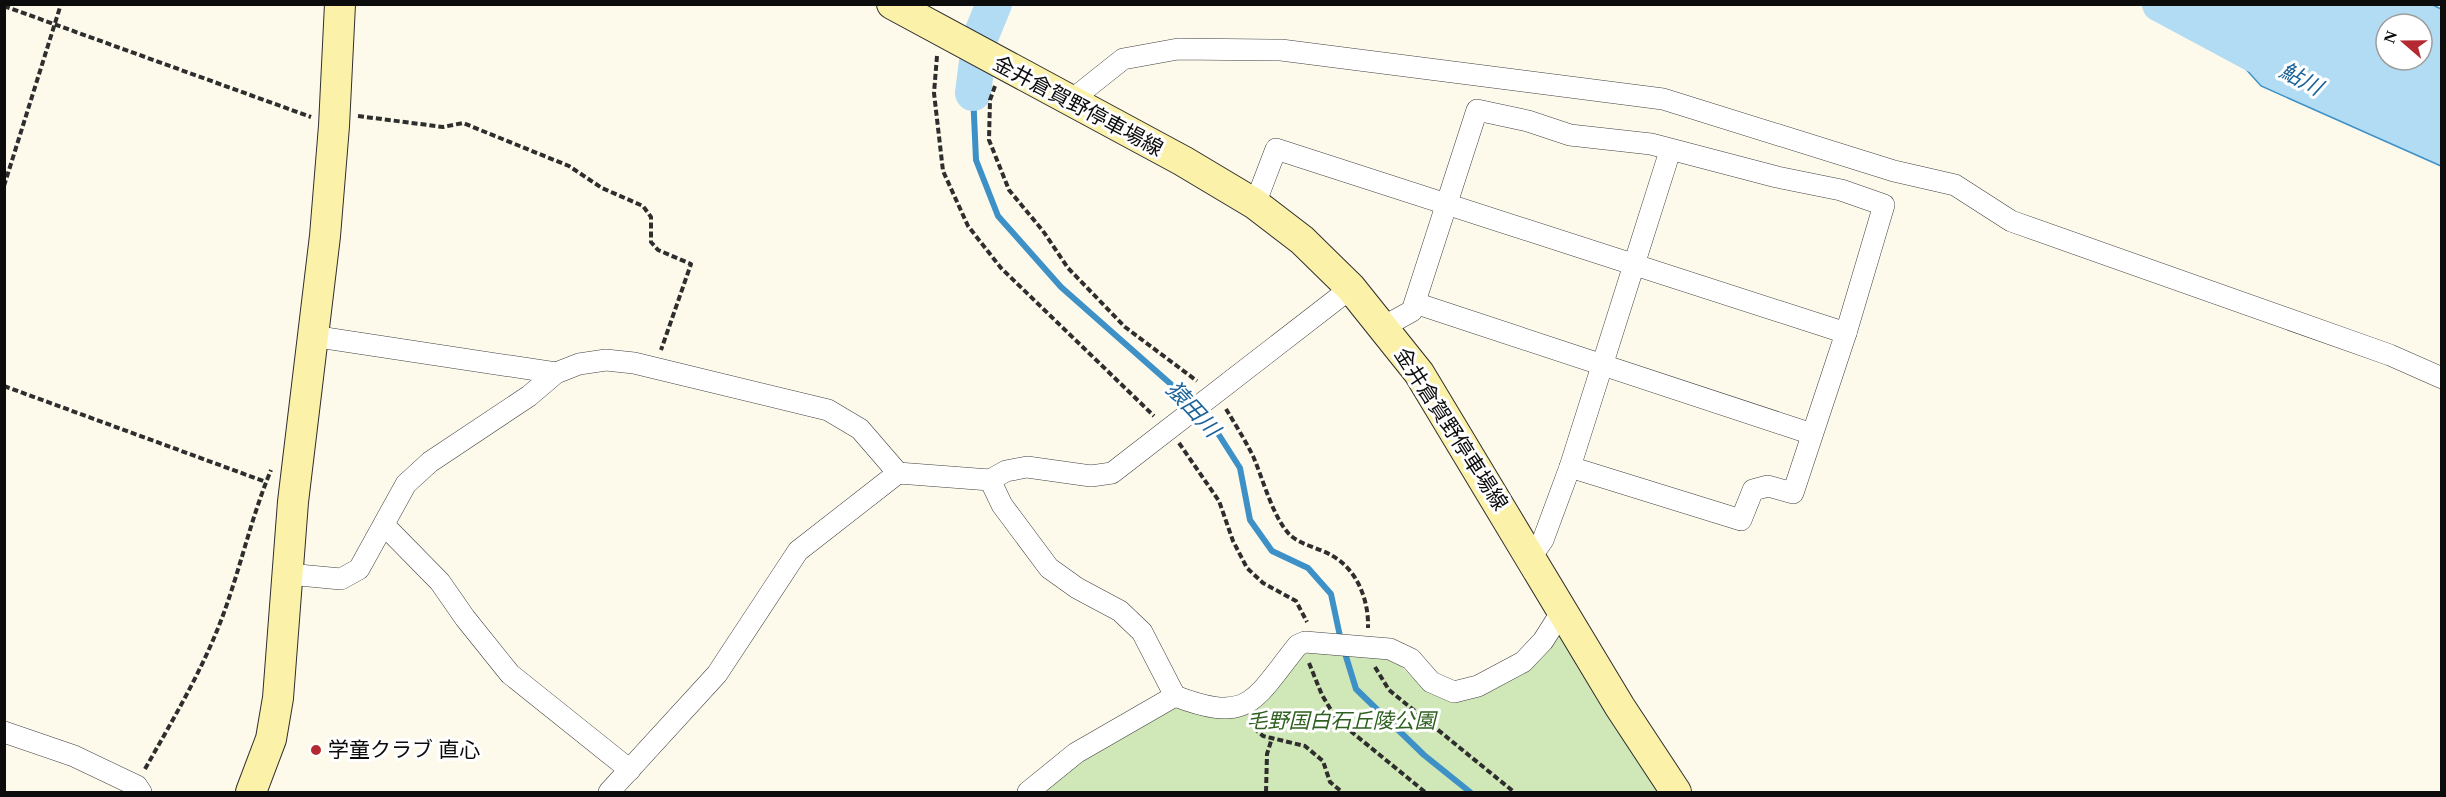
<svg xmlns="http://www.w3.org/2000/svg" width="2446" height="797" viewBox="0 0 2446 797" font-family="'Times New Roman','Noto Sans JP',serif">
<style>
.green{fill:#d0e7b7}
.water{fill:#b2dcf3;stroke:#3d91c7;stroke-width:1.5;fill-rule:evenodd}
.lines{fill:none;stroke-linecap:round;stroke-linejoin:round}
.stream{stroke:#3d91c7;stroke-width:6}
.river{stroke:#b2dcf3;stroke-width:36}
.street-casing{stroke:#3f3f3f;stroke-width:22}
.secondary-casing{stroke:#2e2e2e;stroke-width:32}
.path{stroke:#2e2e2e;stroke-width:4;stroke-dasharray:6 3;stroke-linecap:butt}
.street{stroke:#fff;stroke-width:21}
.secondary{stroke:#fcf1a9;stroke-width:30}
.poi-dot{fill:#b52a32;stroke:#fff;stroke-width:2}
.labels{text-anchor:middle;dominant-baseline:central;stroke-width:6;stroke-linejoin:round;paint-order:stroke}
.street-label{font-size:21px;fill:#0c0c0c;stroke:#fff}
.park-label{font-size:21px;font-style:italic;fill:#2e601f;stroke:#fff}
.poi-label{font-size:21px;fill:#0c0c0c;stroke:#fff;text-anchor:start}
.water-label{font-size:22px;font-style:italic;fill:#1b6398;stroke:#fff}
</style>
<rect width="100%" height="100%" fill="#fefaeb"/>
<polygon class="green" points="1561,620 1658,792 1034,792 1173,703 1192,713 1229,715 1306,645 1388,653 1421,686 1453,701 1507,683 1525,669"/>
<path class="water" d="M2433 5 2441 9V166L2261 86 2188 5ZM2386 24H2422V60H2386Z"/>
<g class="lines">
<g class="stream">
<polyline points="973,93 976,160 998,216 1061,287 1182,394 1219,435 1240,468 1250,520 1272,551 1308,568 1331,594 1341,641"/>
<polyline points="1344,650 1356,689 1424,755 1470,792"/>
</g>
<g class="river">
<polyline points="2160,4 2255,55"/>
<polyline points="973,93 980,38 994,4"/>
</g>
<g class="street-casing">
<g id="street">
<polyline points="1069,102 1123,59 1178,49 1281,50 1663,99 1894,171 1955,185 2011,221 2390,355 2442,378"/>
<polyline points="1255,204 1276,149 1846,333 1793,493 1768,486 1753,490 1741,520 1570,467 1543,540 1531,557"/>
<polyline points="1415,303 1812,434"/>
<polyline points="1383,327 1412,311 1477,110 1528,121 1570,135 1651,144 1777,177 1841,190 1884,205 1846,333"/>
<polyline points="312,336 556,373"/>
<polyline points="1570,467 1670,151"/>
<path d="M990 480 1002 505 1049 568 1077 588 1120 611 1142 632 1175 696C1251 725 1254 699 1298 645L1305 642 1390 649 1411 659 1431 682 1454 692 1478 686 1523 662 1543 641 1562 611"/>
<polyline points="384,525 440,582 465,618 510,674 630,770"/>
<polyline points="288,574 341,579 359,569 406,484 430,462 529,396 556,373 579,364 606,360 634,363 828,410 860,429 898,473"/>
<polyline points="4,732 74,756 137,786 141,792"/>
<polyline points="609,792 717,674 798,551 898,473 990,480 1006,471 1027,467 1091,476 1112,473 1351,288"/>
<polyline points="1028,792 1076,753 1175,696"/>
</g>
</g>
<g class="secondary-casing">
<g id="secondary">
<polyline points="892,4 1183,161 1255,204 1302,240 1351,288 1419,373 1620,707 1676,792"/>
<polyline points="251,792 271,739 278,698 293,502 325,236 334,126 340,4"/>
</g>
</g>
<g class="path">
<polyline points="4,6 311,117"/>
<polyline points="937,56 934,93 943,171 968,226 1001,268 1154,416"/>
<polyline points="995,86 990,100 989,140 1009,190 1043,231 1068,268 1125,327 1197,381"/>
<polyline points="358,116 443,127 463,123 569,166 602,188 643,206 651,217 651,242 658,250 691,264 661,350"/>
<polyline points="4,186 61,4"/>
<polyline points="4,386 266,482"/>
<path d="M1226 409C1235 424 1245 440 1253 456 1263 479 1273 518 1290 535 1301 545 1319 548 1331 555 1357 569 1369 600 1368 628"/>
<polyline points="1179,443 1219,501 1233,541 1247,568 1263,583 1296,601 1307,622"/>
<polyline points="1309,663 1322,695 1337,720 1425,792"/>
<polyline points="1375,667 1389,690 1514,792"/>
<polyline points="1247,722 1263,736 1305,746 1323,761 1330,782 1342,792"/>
<path d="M145 769C176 714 208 661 228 601 243 557 253 513 271 470"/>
<polyline points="1266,792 1267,754 1272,738"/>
</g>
<use href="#street" class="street"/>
<use href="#secondary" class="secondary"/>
</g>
<circle class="poi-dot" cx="316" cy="750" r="6"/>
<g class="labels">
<g class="street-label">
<text transform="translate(1078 106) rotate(28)">金井倉賀野停車場線</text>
<text transform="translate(1451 429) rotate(57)">金井倉賀野停車場線</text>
</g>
<g class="park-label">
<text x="1341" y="721">毛野国白石丘陵公園</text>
</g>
<g class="poi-label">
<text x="328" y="750">学童クラブ 直心</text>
</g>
<g class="water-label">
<text transform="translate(2301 79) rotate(28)">鮎川</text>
<text transform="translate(1193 409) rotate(47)">猿田川</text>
</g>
</g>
<rect width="2446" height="797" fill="none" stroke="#0c0c0c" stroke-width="12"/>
<g transform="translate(2404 42) rotate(290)"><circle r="28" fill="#ffffff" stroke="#9e9e9e" stroke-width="1.5"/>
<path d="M0-4.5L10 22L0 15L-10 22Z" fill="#b52a32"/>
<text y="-9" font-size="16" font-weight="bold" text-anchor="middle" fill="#0c0c0c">N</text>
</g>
</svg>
